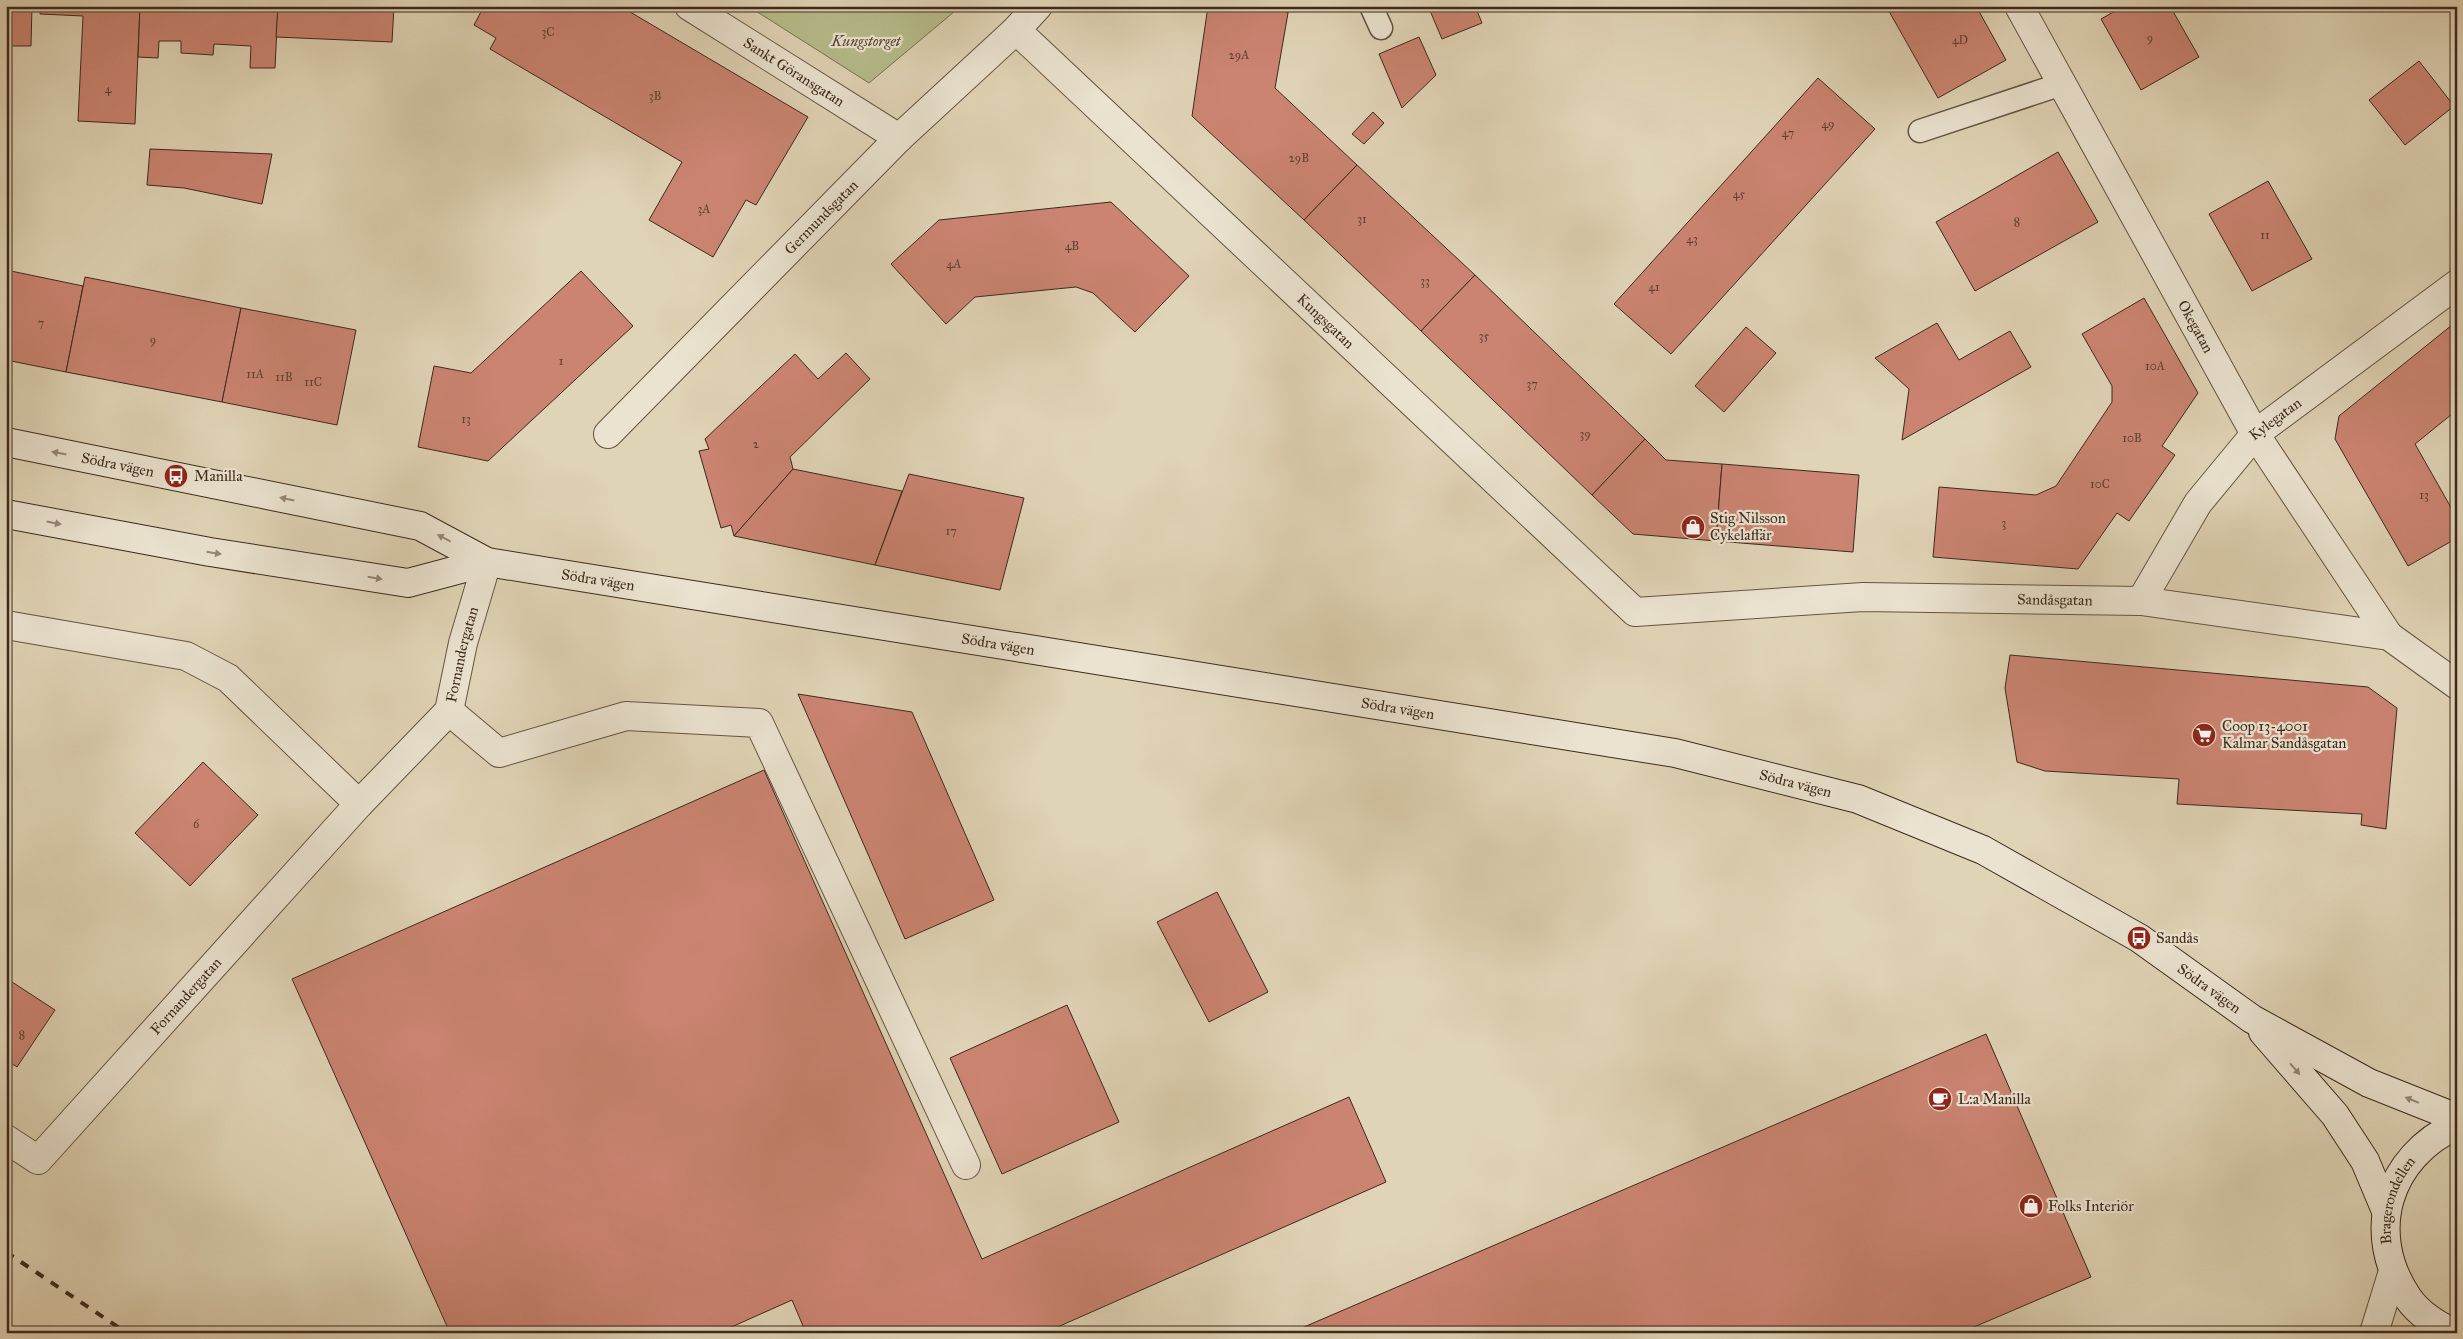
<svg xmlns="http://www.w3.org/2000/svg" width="2463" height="1339" viewBox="0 0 2463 1339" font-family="'IM FELL Great Primer',serif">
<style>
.green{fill:#b6bc8b;stroke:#797254}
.building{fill:#cb8472;stroke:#3c291c}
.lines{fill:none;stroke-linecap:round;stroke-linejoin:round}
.service-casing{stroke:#655442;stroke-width:25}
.minor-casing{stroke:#655442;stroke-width:30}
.tertiary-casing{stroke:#655442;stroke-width:30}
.secondary-casing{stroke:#3c291c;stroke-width:30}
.service{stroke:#ebe3d0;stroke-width:22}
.minor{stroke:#ebe3d0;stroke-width:28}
.tertiary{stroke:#ebe3d0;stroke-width:28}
.secondary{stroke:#ebe3d0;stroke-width:28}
.rail{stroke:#3c291c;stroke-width:4;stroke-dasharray:9 9;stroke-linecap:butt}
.oneway{fill:#948676}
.labels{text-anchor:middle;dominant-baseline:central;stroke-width:4.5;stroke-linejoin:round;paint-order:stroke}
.number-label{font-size:12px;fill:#604032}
.park-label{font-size:15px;font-style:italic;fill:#544632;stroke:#ebe3d0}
.street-label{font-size:15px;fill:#3c291c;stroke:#ebe3d0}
.poi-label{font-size:15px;fill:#3c291c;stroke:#ebe3d0;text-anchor:start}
</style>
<rect width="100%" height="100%" fill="#e0d4b6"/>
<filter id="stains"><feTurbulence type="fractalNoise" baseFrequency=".004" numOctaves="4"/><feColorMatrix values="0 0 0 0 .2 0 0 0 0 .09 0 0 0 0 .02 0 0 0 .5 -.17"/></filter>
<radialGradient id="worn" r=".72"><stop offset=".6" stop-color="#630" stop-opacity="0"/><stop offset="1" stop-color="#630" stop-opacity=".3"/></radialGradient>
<polygon class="green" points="748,6 961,6 869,83"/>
<g class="building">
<polygon points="6,6 32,6 31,46 6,46"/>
<polygon points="40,6 140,6 135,124 78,121 83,16 40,14"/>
<polygon points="140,6 278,6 275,68 250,68 251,46 214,44 213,55 181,53 181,41 159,41 158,58 138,57"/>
<polygon points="278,6 394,6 392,42 276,37"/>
<polygon points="484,6 620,6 808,117 756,205 746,200 713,257 649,220 682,162 490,49 496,38 474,25"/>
<polygon points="1208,6 1275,6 1288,13 1275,88 1357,165 1304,220 1192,116"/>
<polygon points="1275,6 1295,6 1288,13"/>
<polygon points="1428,6 1475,6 1482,23 1442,39"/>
<polygon points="1886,6 1976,6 2006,60 1938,98"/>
<polygon points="2124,6 2170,6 2199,57 2141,90 2101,19"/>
<polygon points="1419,37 1436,75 1402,108 1379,54"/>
<polygon points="2419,61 2454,106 2405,145 2369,100"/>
<polygon points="1818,78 1875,129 1671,354 1614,304"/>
<polygon points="1373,112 1384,123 1364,144 1352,134"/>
<polygon points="150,149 272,154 262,204 184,188 147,185"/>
<polygon points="2058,152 2098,222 1975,291 1936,222"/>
<polygon points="1357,165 1475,275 1421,331 1304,220"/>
<polygon points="2268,181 2312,259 2252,291 2209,214"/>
<polygon points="1111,202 1189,276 1135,332 1093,293 1076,287 975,297 946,324 891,264 939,220"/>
<polygon points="6,270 83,286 66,372 6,360"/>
<polygon points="581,271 633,326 488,461 418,447 434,366 471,373"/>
<polygon points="1475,275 1645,439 1592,495 1421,331"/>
<polygon points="85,277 241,308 222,402 66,372"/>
<polygon points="2144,298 2198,393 2162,446 2175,455 2129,521 2117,513 2078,569 1933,557 1939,487 2036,495 2056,486 2112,402 2112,386 2082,334"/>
<polygon points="241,308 356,330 337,425 222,402"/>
<polygon points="1937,323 1959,360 2010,331 2031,367 1902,440 1909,389 1875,358"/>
<polygon points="2452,325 2457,331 2457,410 2415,444 2457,518 2457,538 2408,566 2335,439 2339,416"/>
<polygon points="1746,327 1776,353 1724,412 1695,386"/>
<polygon points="846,353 870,379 790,457 793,469 734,536 731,525 721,528 699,451 709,449 705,439 795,354 818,379"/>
<polygon points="1645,439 1666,460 1722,464 1716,541 1633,534 1592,495"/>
<polygon points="1722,464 1859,475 1853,552 1716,541"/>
<polygon points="793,469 902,491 875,565 734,536"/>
<polygon points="909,474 1024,498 1000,590 875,565"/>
<polygon points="2010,655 2368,687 2397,708 2386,829 2361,825 2362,814 2177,804 2179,779 2045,771 2017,762 2005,688"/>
<polygon points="798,694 912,712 994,900 905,939"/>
<polygon points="203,762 258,815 190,886 135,833"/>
<polygon points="764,770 982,1259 1349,1097 1386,1182 1044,1333 806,1333 792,1300 718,1333 450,1333 292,979"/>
<polygon points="1217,892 1268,992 1209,1022 1157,922"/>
<polygon points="6,978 55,1010 17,1067 6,1060"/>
<polygon points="1067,1005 1119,1122 1002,1174 950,1058"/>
<polygon points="1986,1034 2091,1277 1960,1333 1290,1333"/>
</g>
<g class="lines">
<g class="service-casing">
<g id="service">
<polyline points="1371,6 1381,28"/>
<polyline points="1920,131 2062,84"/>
</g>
</g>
<g class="minor-casing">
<g id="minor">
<path id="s1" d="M689 6 899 138"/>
<path id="s2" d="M2019 6 2255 434 2389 636"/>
<path id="s3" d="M1016 30 1635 612 1863 597 2141 601 2389 636 2457 685"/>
<path id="s4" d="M608 434 899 138 1016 30 1038 6"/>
<path id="s5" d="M2141 601 2198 503 2255 434 2457 284"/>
<polyline points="6,625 186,656 228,678 359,804"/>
<polyline points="449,711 499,753 626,716 759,723 966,1165"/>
<path id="s6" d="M6 1139 38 1160 359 804 449 711 463 643 487 562"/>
</g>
</g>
<g class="tertiary-casing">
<polyline id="tertiary" points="2374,1333 2393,1271"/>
</g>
<g class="secondary-casing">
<g id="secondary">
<path id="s7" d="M6 442 420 526 487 562 1675 753 1858 799 1983 850 2139 938 2252 1019 2369 1083 2457 1118"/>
<polyline points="6,514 210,552 408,583 487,562"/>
<polyline points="2263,1032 2335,1115 2365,1161 2386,1211"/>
<path id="s8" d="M2453 1333C2436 1324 2419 1314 2408 1298 2364 1233 2387 1157 2457 1125"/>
</g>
</g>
<use href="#service" class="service"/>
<use href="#minor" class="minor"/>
<use href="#tertiary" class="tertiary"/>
<use href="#secondary" class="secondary"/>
<polyline class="rail" points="6,1252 127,1333"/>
</g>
<defs><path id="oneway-solid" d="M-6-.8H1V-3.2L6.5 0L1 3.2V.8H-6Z" transform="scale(1.25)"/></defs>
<g class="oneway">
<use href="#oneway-solid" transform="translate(59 453) rotate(-169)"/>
<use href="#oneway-solid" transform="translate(287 499) rotate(-168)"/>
<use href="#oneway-solid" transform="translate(54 523) rotate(11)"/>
<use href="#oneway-solid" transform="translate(444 538) rotate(-152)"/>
<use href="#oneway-solid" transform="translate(214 553) rotate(9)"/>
<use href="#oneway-solid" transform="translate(375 578) rotate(9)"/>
<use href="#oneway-solid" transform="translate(2295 1069) rotate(49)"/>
<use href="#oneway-solid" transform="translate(2412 1100) rotate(-158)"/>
</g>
<defs>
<g id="bus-disc" transform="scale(1.25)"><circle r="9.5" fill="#8f2418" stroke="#ebe3d0"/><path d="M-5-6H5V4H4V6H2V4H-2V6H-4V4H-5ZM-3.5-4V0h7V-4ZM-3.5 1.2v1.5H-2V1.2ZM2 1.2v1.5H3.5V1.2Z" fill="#fff"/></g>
<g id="shop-disc" transform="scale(1.25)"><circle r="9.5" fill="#8f2418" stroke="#ebe3d0"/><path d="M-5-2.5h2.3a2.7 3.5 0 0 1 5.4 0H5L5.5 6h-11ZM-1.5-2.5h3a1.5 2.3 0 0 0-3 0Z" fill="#fff"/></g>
<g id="supermarket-disc" transform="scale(1.25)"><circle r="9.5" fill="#8f2418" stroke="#ebe3d0"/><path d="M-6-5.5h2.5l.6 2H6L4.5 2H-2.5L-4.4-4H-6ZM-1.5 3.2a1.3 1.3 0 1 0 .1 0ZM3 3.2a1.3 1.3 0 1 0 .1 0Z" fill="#fff"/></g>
<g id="cafe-disc" transform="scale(1.25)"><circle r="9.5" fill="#8f2418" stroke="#ebe3d0"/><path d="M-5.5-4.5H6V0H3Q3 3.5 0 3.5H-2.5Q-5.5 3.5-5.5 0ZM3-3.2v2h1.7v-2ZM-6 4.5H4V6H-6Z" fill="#fff"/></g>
</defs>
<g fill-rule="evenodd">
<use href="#bus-disc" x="176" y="476"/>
<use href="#shop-disc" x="1693" y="527"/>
<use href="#supermarket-disc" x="2204" y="735"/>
<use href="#bus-disc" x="2139" y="938"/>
<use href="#cafe-disc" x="1940" y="1099"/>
<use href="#shop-disc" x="2031" y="1206"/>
</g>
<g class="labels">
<g class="number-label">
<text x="548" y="32">3C</text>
<text x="2150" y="38">9</text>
<text x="1960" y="40">4D</text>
<text x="1239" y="55">29A</text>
<text x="108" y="89">4</text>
<text x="655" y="96">3B</text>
<text x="1828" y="124">49</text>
<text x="1788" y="133">47</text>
<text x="1299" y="158">29B</text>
<text x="1739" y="194">45</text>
<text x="704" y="209">3A</text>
<text x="1362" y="219">31</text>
<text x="2017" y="222">8</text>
<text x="2265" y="235">11</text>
<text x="1692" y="239">43</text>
<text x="1072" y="246">4B</text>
<text x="954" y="264">4A</text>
<text x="1425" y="281">33</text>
<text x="1654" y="287">41</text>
<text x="41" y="323">7</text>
<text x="1484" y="336">35</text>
<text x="153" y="340">9</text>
<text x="561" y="361">1</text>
<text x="2155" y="366">10A</text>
<text x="255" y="374">11A</text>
<text x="284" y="377">11B</text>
<text x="313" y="382">11C</text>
<text x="1532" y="384">37</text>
<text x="466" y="419">13</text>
<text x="1585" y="434">39</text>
<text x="2132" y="438">10B</text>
<text x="756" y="444">2</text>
<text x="2100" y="484">10C</text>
<text x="2424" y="495">13</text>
<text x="2004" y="523">3</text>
<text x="951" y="531">17</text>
<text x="196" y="824">6</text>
<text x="22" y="1035">8</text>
</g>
<g class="park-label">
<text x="866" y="41">Kungstorget</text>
</g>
<g class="street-label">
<text stroke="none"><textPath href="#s1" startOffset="124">Sankt Göransgatan</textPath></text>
<text stroke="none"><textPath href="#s4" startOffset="304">Germundsgatan</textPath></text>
<text stroke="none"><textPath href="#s3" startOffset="425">Kungsgatan</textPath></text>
<text stroke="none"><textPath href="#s2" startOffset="366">Okegatan</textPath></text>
<text stroke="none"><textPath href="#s5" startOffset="228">Kylegatan</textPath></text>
<text stroke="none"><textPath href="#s7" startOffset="114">Södra vägen</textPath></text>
<text stroke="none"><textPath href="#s7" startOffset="611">Södra vägen</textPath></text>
<text stroke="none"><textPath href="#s3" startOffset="1270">Sandåsgatan</textPath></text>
<text stroke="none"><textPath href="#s7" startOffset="1016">Södra vägen</textPath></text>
<text stroke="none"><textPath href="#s6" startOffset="705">Fornandergatan</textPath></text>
<text stroke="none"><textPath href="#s7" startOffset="1421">Södra vägen</textPath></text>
<text stroke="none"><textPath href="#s7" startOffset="1826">Södra vägen</textPath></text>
<text stroke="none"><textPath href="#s7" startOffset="2291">Södra vägen</textPath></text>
<text stroke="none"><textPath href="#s6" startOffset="259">Fornandergatan</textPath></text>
<text stroke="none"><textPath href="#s8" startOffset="162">Bragerondellen</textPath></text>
</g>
<g class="poi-label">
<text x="194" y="476">Manilla</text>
<text x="1710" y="518">Stig Nilsson<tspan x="1710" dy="17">Cykelaffär</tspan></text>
<text x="2222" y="726">Coop 13-4001<tspan x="2222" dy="17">Kalmar Sandåsgatan</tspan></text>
<text x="2156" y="938">Sandås</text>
<text x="1958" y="1099">L:a Manilla</text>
<text x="2048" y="1206">Folks Interiör</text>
</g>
</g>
<rect width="2463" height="1339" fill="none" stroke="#e0d4b6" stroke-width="25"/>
<rect x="8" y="8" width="2448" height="1324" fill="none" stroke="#3c291c" stroke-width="2.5"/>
<rect x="12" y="12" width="2438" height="1314" fill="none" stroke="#3c291c"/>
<rect width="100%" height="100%" filter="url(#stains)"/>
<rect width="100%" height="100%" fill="url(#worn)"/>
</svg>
